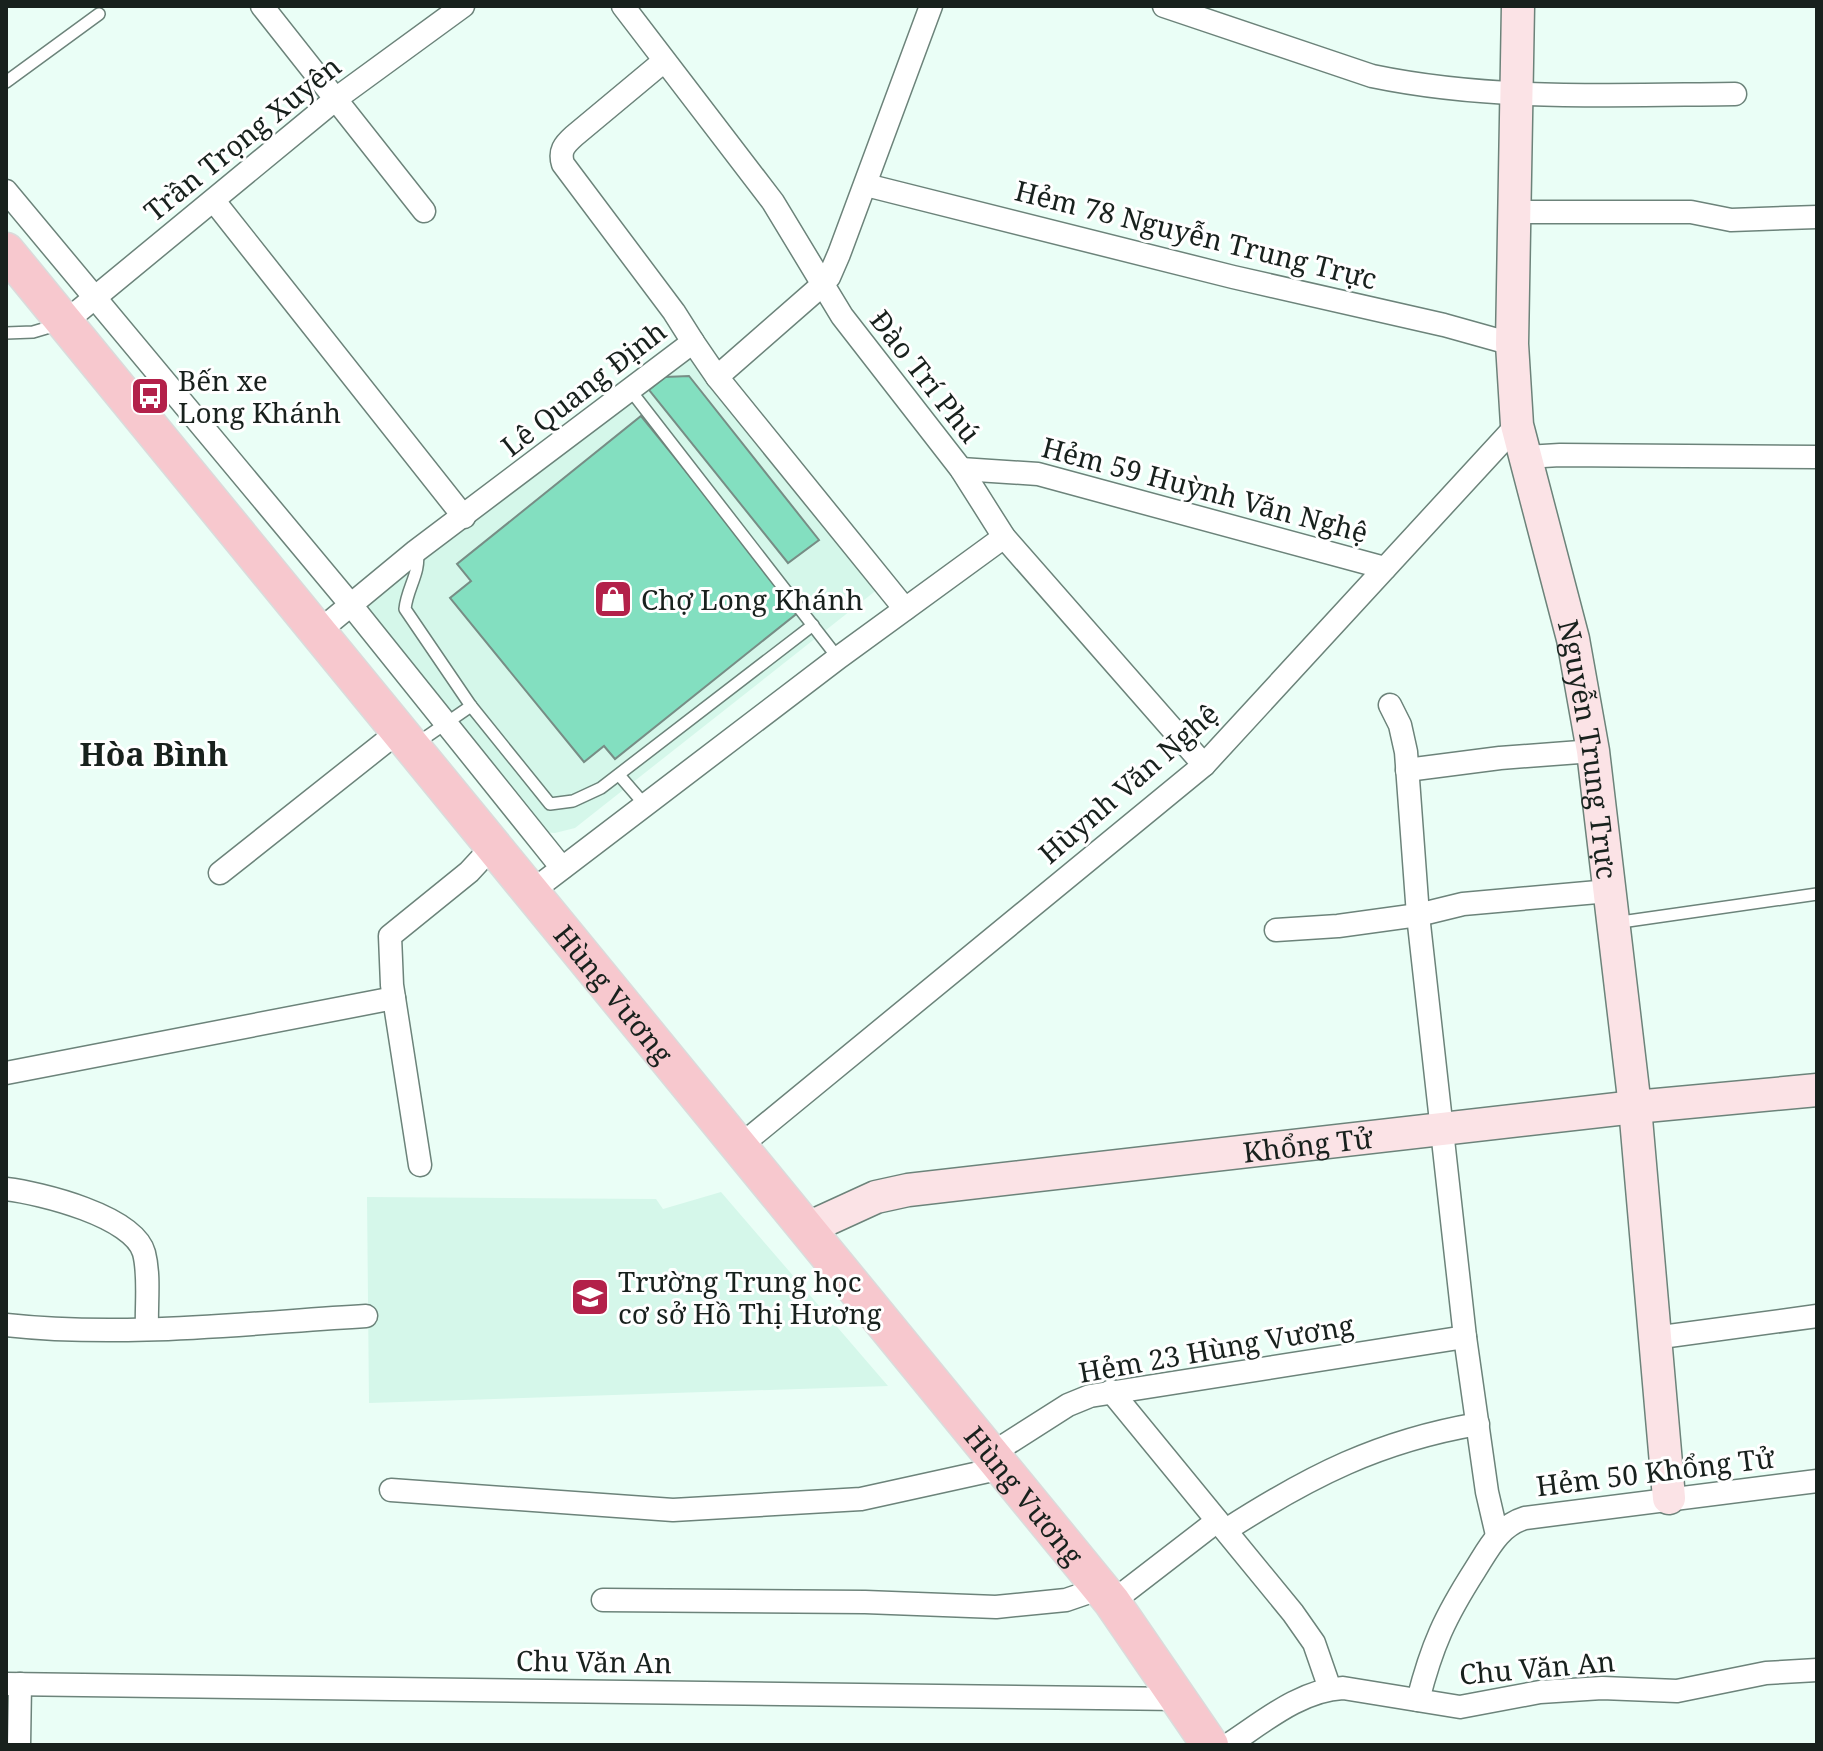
<svg xmlns="http://www.w3.org/2000/svg" width="1823" height="1751" viewBox="0 0 1823 1751" font-family="'Noto Serif',serif">
<style>
.built{fill:#d5f7ea}
.building{fill:#83dfc0;stroke:#778d85;stroke-width:2}
.lines{fill:none;stroke-linecap:round;stroke-linejoin:round}
.lane-casing{stroke:#6c837a;stroke-width:14}
.street-casing{stroke:#6c837a;stroke-width:25}
.secondary-casing{stroke:#6c837a;stroke-width:35}
.primary-casing{stroke:#dadbdb;stroke-width:39}
.lane{stroke:#fff;stroke-width:11}
.street{stroke:#fff;stroke-width:22}
.secondary{stroke:#fbe3e6;stroke-width:32}
.primary{stroke:#f7c8ce;stroke-width:36}
.labels{text-anchor:middle;dominant-baseline:central;stroke-width:6;stroke-linejoin:round;paint-order:stroke}
.street-label{font-size:28px;fill:#18211d;stroke:#fff}
.poi-label{font-size:28px;fill:#18211d;stroke:#fff;text-anchor:start}
.quarter-label{font-size:32px;font-weight:bold;fill:#18211d;stroke:#fff}
</style>
<rect width="100%" height="100%" fill="#eafef6"/>
<g class="built">
<polygon points="691,352 883,585 575,828 555,833 544,832 358,610 363,588"/>
<polygon points="721,1192 888,1386 369,1403 367,1197 656,1199 663,1209"/>
</g>
<g class="building">
<polygon points="689,376 819,540 788,563 649,390 665,377"/>
<polygon points="641,416 800,611 615,759 604,746 584,762 450,598 471,581 457,564"/>
</g>
<g class="lines">
<g class="lane-casing">
<g id="lane">
<polyline points="6,82 99,14"/>
<polyline points="6,333 33,332 60,324"/>
<polyline points="631,391 838,658"/>
<path d="M417 552C421 572 407 588 405 609L471 706 550 804 573 801 601 788 813 625"/>
<polyline points="416,744 471,706"/>
<polyline points="619,775 645,805"/>
<polyline points="1614,923 1817,894"/>
</g>
</g>
<g class="street-casing">
<g id="street">
<polyline points="262,6 424,211"/>
<polyline points="623,6 773,202 842,316 961,469 1004,537 1204,765"/>
<path d="M1164 6 1372 76C1492 101 1614 95 1735 94"/>
<path d="M664 61 574 136C564 145 559 151 563 164L674 312 693 342"/>
<polyline points="866,185 1233,277 1444,325 1512,344"/>
<polyline points="6,191 351,605 562,868"/>
<polyline points="214,201 464,517"/>
<polyline points="1515,212 1691,212 1731,220 1817,217"/>
<polyline points="64,323 337,98 463,6"/>
<polyline points="717,377 905,609"/>
<polyline points="1526,457 1560,455 1817,457"/>
<polyline points="961,469 1038,474 1385,568"/>
<polyline points="318,632 416,551 693,342 717,377 821,286 829,277 839,254 931,6"/>
<polyline points="1390,705 1400,725 1406,752 1418,915 1465,1337 1487,1492 1497,1535"/>
<polyline points="1407,770 1500,758 1593,751"/>
<polyline points="220,873 399,731"/>
<polyline points="531,892 838,658 1004,537"/>
<polyline points="1276,930 1338,926 1418,915 1463,904 1609,891"/>
<polyline points="6,1073 394,998"/>
<polyline points="740,1146 1204,765 1517,425"/>
<polyline points="420,1165 392,985 390,936 469,872 493,846"/>
<path d="M6 1189C40 1193 134 1216 144 1253 150 1276 146 1305 147 1329"/>
<path d="M6 1325C125 1338 247 1323 366 1316"/>
<polyline points="1654,1338 1817,1316"/>
<polyline points="1111,1391 1293,1613 1314,1643 1330,1689"/>
<polyline points="991,1454 1068,1405 1090,1396 1465,1337"/>
<polyline points="391,1490 673,1510 861,1499 1002,1468"/>
<path d="M1226 1530C1310 1476 1379 1441 1478 1424"/>
<polyline points="603,1600 865,1602 996,1607 1066,1600 1101,1588"/>
<polyline points="1112,1602 1217,1521"/>
<polyline points="6,1684 1180,1699"/>
<path d="M1418 1700C1432 1645 1445 1617 1475 1570 1489 1548 1499 1526 1525 1518L1817 1481"/>
<polyline points="19,1745 20,1684"/>
<path d="M1228 1745C1262 1723 1300 1690 1343 1688L1460 1707 1540 1692 1602 1688 1677 1691 1766 1673 1817 1670"/>
</g>
</g>
<g class="secondary-casing">
<g id="secondary">
<path id="s1" d="M1518 6 1512 344 1517 425 1573 639 1593 751 1635 1107 1669 1498"/>
<path id="s2" d="M806 1229 876 1197 908 1190 1635 1107 1817 1090"/>
</g>
</g>
<g class="primary-casing">
<g id="primary">
<path id="s3" d="M6 251 1112 1602 1210 1745"/>
</g>
</g>
<use href="#lane" class="lane"/>
<use href="#street" class="street"/>
<use href="#secondary" class="secondary"/>
<use href="#primary" class="primary"/>
</g>
<defs>
<g id="bus-square" transform="scale(2)"><rect x="-9" y="-9" width="18" height="18" rx="4" fill="#b3214a" stroke="#fff"/><path d="M-5-6H5V4H4V6H2V4H-2V6H-4V4H-5ZM-3.5-4V0h7V-4ZM-3.5 1.2v1.5H-2V1.2ZM2 1.2v1.5H3.5V1.2Z" fill="#fff"/></g>
<g id="shop-square" transform="scale(2)"><rect x="-9" y="-9" width="18" height="18" rx="4" fill="#b3214a" stroke="#fff"/><path d="M-5-2.5h2.3a2.7 3.5 0 0 1 5.4 0H5L5.5 6h-11ZM-1.5-2.5h3a1.5 2.3 0 0 0-3 0Z" fill="#fff"/></g>
<g id="school-square" transform="scale(2)"><rect x="-9" y="-9" width="18" height="18" rx="4" fill="#b3214a" stroke="#fff"/><path d="M0-5L7-2L0 1L-7-2ZM-4 1L0 2.5L4 1V4Q0 6-4 4Z" fill="#fff"/></g>
</defs>
<g fill-rule="evenodd">
<use href="#bus-square" x="150" y="396"/>
<use href="#shop-square" x="613" y="599"/>
<use href="#school-square" x="590" y="1297"/>
</g>
<g class="labels">
<g class="street-label">
<text transform="translate(242 138) rotate(-39)">Trần Trọng Xuyên</text>
<text transform="translate(1196 234) rotate(14)">Hẻm 78 Nguyễn Trung Trực</text>
<text transform="translate(926 376) rotate(52)">Đào Trí Phú</text>
<text transform="translate(583 388) rotate(-38)">Lê Quang Định</text>
<text transform="translate(1205 489) rotate(15)">Hẻm 59 Huỳnh Văn Nghệ</text>
<text stroke="none"><textPath href="#s1" startOffset="752">Nguyễn Trung Trực</textPath></text>
<text transform="translate(1128 783) rotate(-41)">Hùynh Văn Nghệ</text>
<text stroke="none"><textPath href="#s3" startOffset="960">Hùng Vương</textPath></text>
<text stroke="none"><textPath href="#s2" startOffset="512">Khổng Tử</textPath></text>
<text transform="translate(1216 1348) rotate(-10)">Hẻm 23 Hùng Vương</text>
<text transform="translate(1655 1471) rotate(-7)">Hẻm 50 Khổng Tử</text>
<text stroke="none"><textPath href="#s3" startOffset="1608">Hùng Vương</textPath></text>
<text transform="translate(594 1661) rotate(1)">Chu Văn An</text>
<text transform="translate(1537 1667) rotate(-5)">Chu Văn An</text>
</g>
<g class="poi-label">
<text x="178" y="380">Bến xe<tspan x="178" dy="32">Long Khánh</tspan></text>
<text x="641" y="599">Chợ Long Khánh</text>
<text x="618" y="1281">Trường Trung học<tspan x="618" dy="32">cơ sở Hồ Thị Hương</tspan></text>
</g>
<g class="quarter-label">
<text x="154" y="753">Hòa Bình</text>
</g>
</g>
<rect width="1823" height="1751" fill="none" stroke="#18211d" stroke-width="16"/>
</svg>
